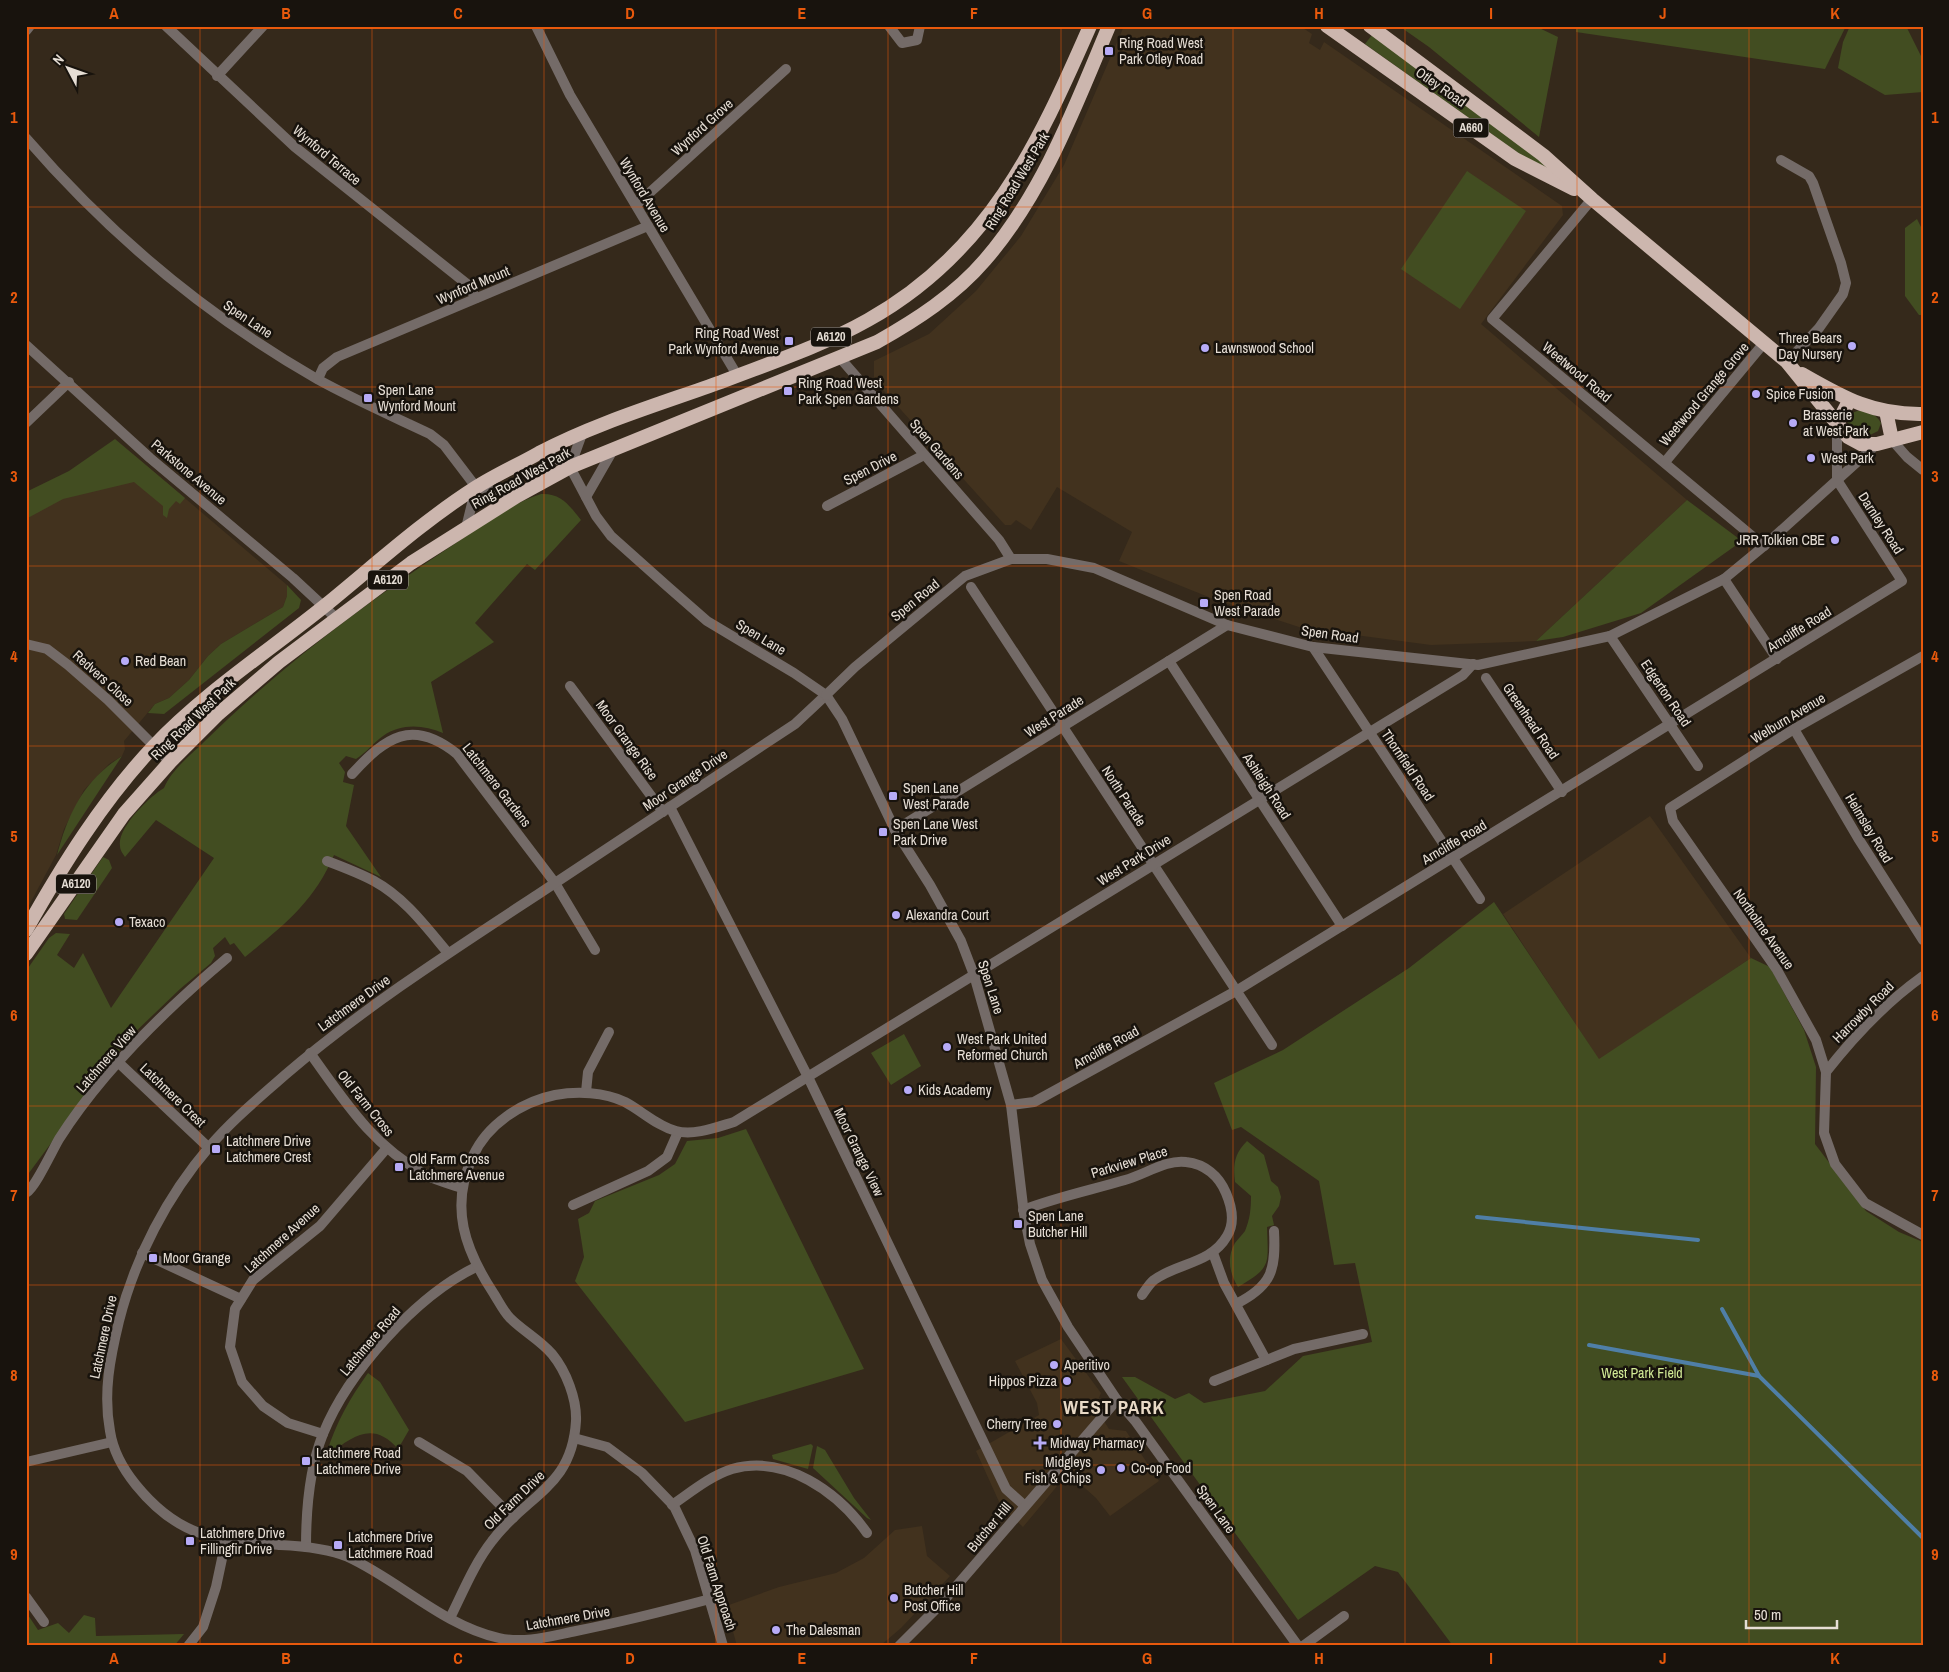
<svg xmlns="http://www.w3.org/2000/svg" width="1949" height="1672" viewBox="0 0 1949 1672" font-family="'Archivo Narrow',sans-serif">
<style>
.built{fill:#42321e}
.green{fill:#424d21}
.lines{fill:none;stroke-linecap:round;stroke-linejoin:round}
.stream{stroke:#4f7fa7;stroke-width:4}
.pedestrian{stroke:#746b68;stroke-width:10}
.minor{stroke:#746b68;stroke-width:10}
.tertiary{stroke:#746b68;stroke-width:10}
.trunk{stroke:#ccb6ae;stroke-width:14}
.grid{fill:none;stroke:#e8590c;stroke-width:1;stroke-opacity:0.55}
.poi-dot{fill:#b7abf7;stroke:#18130d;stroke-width:2}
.labels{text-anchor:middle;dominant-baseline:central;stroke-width:5;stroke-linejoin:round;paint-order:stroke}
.shield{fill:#18130d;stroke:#a8a199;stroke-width:1}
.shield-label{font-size:12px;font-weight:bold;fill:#e6ded5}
.poi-label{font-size:14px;fill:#e6ded5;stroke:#18130d;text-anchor:start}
.street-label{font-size:14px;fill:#e6ded5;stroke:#18130d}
.park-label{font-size:14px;fill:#d2ea96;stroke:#18130d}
.district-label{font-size:19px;font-weight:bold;letter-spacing:1px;fill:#e8d9c6;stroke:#18130d}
.neatline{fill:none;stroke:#e8590c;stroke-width:2}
.grid-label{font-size:16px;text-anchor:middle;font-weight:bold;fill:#e8590c}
</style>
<rect width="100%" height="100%" fill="#35291b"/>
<g class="built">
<polygon points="1124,26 1300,26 1312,34 1309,43 1320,50 1324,42 1562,206 1563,215 1481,324 1687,500 1536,641 1431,645 1302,628 1211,598 1119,561 1132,532 1057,487 1031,530 1016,520 1011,525 1005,525 874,380 874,361 929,334 976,291 1021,236 1064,165"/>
<polygon points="133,454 287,585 287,596 283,607 221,644 208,656 189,680 169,698 155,704 124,741 125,749 122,756 109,764 84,790 64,829 56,855 26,911 26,509"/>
<polygon points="1650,816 1751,958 1599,1060 1503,914"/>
<polygon points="1061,1339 1101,1393 1095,1407 1109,1429 1126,1431 1159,1481 1110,1516 1096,1498 1068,1473 1023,1527 1001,1506 976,1451 1039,1415 1037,1403 1015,1361"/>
<polygon points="922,1526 927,1556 950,1576 901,1628 880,1646 737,1646 726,1606 779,1587 836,1573 864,1558 895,1530"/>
</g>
<g class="green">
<polygon points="1399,26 1535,26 1558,37 1539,137 1429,47"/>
<polygon points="1576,26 1846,26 1825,69 1576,32"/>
<polygon points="1850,26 1906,26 1923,60 1923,92 1885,95 1838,68 1843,42"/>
<polygon points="1372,35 1549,167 1548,169 1528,160 1365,44"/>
<polygon points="1467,171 1526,211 1460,309 1401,269"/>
<polygon points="1917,219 1923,231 1923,315 1919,315 1905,296 1905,228"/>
<path d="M1857 411C1869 411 1875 413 1881 423L1878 431 1870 435 1853 431 1847 421 1850 414Z"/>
<polygon points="115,439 185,498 180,504 176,501 169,509 167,518 163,515 163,506 134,482 63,499 26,519 26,492 69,471"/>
<path d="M541 494C561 493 569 505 581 520L535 570 527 564 475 623 494 642 431 682 443 733C423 725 402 723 383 736 373 743 366 753 356 759L346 756 339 763 345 772 343 782 354 785 346 826 381 877 334 855C314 902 283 926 245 957L234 943 230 945 225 937 213 948 215 956 211 963 180 989 128 1039 26 1177V971L49 938 56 933 70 934 57 955 74 968 83 953 111 1008 214 858 156 820 125 857C123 854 120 850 120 846 117 828 150 796 164 788 172 769 191 755 206 740 280 667 366 603 453 545 480 527 509 504 541 494Z"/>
<polygon points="1687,500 1742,541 1641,613 1563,637 1536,641"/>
<polygon points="287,585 301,600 299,608 164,714 148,713 155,704 169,698 189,680 208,656 221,644 283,607 287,596"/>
<path d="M122 756 57 855C68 813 84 780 122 756Z"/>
<polygon points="103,857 109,860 112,868 77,920 65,919 64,914"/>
<polygon points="1494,902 1599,1059 1751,958 1770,967 1804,1030 1816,1067 1815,1144 1866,1211 1899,1232 1923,1242 1923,1646 1453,1646 1398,1572 1375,1566 1298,1620 1122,1377 1135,1377 1175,1399 1189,1393 1204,1403 1265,1391 1303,1356 1372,1342 1355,1263 1334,1265 1319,1181 1241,1127 1232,1130 1214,1083 1283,1050 1409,968"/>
<polygon points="904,1034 921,1066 891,1085 871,1053"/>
<polygon points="746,1129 864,1369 685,1422 575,1281 584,1257 578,1219 589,1213 595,1201 659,1175 675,1164 687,1141 718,1138"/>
<path d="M1247 1141 1264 1155 1271 1181 1278 1187 1281 1197 1279 1206 1272 1216 1274 1225 1267 1227C1268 1265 1272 1267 1238 1287 1230 1274 1226 1258 1235 1243 1238 1239 1242 1235 1245 1231 1250 1219 1251 1209 1251 1196L1235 1182C1233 1165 1234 1154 1247 1141Z"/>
<path d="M368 1373 380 1382 409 1430 398 1449C374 1421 353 1435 329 1455L327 1452C336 1423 350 1398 368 1373Z"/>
<polygon points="811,1444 813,1446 808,1469 773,1459 772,1455"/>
<polygon points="817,1446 825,1450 854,1498 871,1520 867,1518 813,1468"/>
<polygon points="26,1612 38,1630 58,1623 69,1633 84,1615 95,1618 96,1636 184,1634 174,1646 26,1646"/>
</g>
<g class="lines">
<g class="stream">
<polyline points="1477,1217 1698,1240"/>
<polyline points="1722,1309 1759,1376"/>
<polyline points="1589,1345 1759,1376 1923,1538"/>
</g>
<polyline class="pedestrian" points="142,1253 241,1299"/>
<g class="minor">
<polyline points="166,26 295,147 467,284 476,298"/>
<polyline points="536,26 570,95 737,375"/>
<polyline points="889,26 902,43 917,40 920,26"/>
<polyline points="26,31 30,26"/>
<polyline points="217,76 263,26"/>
<path d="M26 138C109 234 207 316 317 379 353 399 392 416 430 434L444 445 476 487 517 496"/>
<polyline points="1781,160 1809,176 1813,183 1841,263 1846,283 1843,294 1819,328 1787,362"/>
<polyline points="1592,199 1492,319 1764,546"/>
<polyline points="636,205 786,69"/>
<polyline points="26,345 150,458 293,578 336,618"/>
<polyline points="840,358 999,540 1011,559"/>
<polyline points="318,379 323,368 337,357 648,226"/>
<polyline points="26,423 69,382"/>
<polyline points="1892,440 1907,457 1923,470"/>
<polyline points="1665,462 1764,343"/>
<polyline points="827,506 924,455"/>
<polyline points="466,528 476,487"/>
<polyline points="1724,579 1777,659"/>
<polyline points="971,587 1272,1045"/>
<polyline points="1610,636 1698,766"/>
<polyline points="26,644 47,649 68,665 108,700 170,762"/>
<polyline points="1313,647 1480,899"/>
<polyline points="1923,656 1794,729 1670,808 1673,821 1777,970 1816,1040 1826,1072 1824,1133 1835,1164 1865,1203 1923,1235"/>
<polyline points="1169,661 1342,926"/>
<polyline points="1486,678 1562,792"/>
<polyline points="570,686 663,812"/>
<polyline points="1794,729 1858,838 1923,940"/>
<path d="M352 774C386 737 412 718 457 754L555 883 595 950"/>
<polyline points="670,807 808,1077 1006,1489 1025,1506"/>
<polyline points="895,830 1227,625"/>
<path d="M327 861C343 867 359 873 374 881 405 898 426 927 448 953"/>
<path d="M310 1053C346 1103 371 1144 426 1175 437 1181 450 1184 462 1188"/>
<polyline points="119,1063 209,1148"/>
<path d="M1826 1072C1855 1035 1885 1003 1923 976"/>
<polyline points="586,1092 588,1072 609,1032"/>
<polyline points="1011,1105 1034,1102 1236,991 1902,581 1837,480"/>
<path d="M26 1193C35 1188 52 1151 59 1139 103 1070 165 1010 227 958"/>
<polyline points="573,1205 648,1171 667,1157 678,1132"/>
<path d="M1023 1210C1057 1197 1091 1190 1125 1180 1144 1175 1167 1159 1186 1162 1205 1164 1219 1176 1226 1193 1232 1207 1235 1223 1227 1236 1211 1264 1177 1263 1154 1280 1149 1284 1145 1291 1142 1295"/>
<polyline points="1213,1253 1224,1283 1266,1360"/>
<path d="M1236 1304C1272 1286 1276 1270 1274 1231"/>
<polyline points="1214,1381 1294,1349 1363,1334"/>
<polyline points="323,1434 288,1423 263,1406 242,1382 230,1347 235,1309 253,1280 320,1226 386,1149"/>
<polyline points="574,1438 607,1447 642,1473 674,1506 695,1550 723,1646"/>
<polyline points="419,1442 467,1471 513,1518"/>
<polyline points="26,1462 112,1442"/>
<path d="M672 1505C691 1492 710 1476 732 1469 785 1454 838 1492 867 1533"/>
<path d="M306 1547C306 1509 309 1469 323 1434 348 1372 416 1296 476 1267"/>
<polyline points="26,1597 44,1622"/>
<path d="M710 1599C665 1611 621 1622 576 1631 551 1636 524 1644 499 1638 442 1625 400 1581 348 1557 327 1548 302 1546 280 1545 215 1540 179 1538 136 1485 123 1469 113 1451 110 1431 103 1393 110 1358 119 1321 135 1258 167 1196 210 1146 232 1120 259 1098 285 1075 363 1008 450 952 537 895 623 838 709 781 795 724L826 695"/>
<path d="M450 1618C463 1592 474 1564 492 1541 526 1495 572 1488 576 1421 577 1399 566 1371 552 1354 540 1340 523 1331 510 1318 504 1312 499 1302 494 1294 465 1250 449 1207 473 1156 487 1125 521 1102 555 1095 577 1091 604 1092 625 1102 642 1111 657 1126 676 1131 694 1136 717 1127 734 1122L1463 675 1473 664"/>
<polyline points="188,1646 203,1627 216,1587 226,1540"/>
<polyline points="899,1646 940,1605 1117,1400"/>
<polyline points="1303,1646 1344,1616"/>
</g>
<g class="tertiary">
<polyline points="1837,424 1837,480"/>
<polyline points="543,451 570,467 596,516 611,536 667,586 707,621 794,673 826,695 842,719 895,830 930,885 961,941 974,975 1011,1105 1024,1214 1030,1244 1042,1280 1068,1327 1117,1400 1136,1422 1298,1646"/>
<polyline points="570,467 582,434"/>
<polyline points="586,497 613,450"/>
<polyline points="826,695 855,667 965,576 1011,559 1047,559 1094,568 1227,625 1313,647 1478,665 1610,636 1724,579 1764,546 1877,444"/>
</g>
<g class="trunk">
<polyline points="1327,26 1515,159 1574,189"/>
<polyline points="1370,26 1543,155 1592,199 1787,362 1848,437 1861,444 1877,444 1923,432"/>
<path d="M1802 374C1844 398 1873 415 1923 414"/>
<polyline points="1886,411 1892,440"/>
<polyline points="1837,424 1849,401"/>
<path d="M26 930C62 866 103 800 154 746 205 692 269 651 327 604 376 564 422 522 475 488 495 475 518 465 539 453 596 423 660 404 721 382 770 363 822 346 868 320 988 253 1037 147 1090 26"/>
<path d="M26 954 124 814 170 762 217 715 279 662 411 563 517 496 570 467 877 342C916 320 955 295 985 260 1043 193 1075 107 1109 26"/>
</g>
</g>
<path class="grid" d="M200 26V1646M372 26V1646M544 26V1646M716 26V1646M888 26V1646M1061 26V1646M1233 26V1646M1405 26V1646M1577 26V1646M1749 26V1646M26 207H1923M26 387H1923M26 566H1923M26 746H1923M26 926H1923M26 1106H1923M26 1285H1923M26 1465H1923"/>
<g class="poi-dot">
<rect x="1104" y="46" width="10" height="10" rx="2.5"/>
<rect x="784" y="336" width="10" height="10" rx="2.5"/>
<circle cx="1852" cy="346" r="5"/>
<circle cx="1205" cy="348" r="5"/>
<rect x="783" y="386" width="10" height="10" rx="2.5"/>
<circle cx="1756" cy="394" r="5"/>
<rect x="363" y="393" width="10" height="10" rx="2.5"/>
<circle cx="1793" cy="423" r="5"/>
<circle cx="1811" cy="458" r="5"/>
<circle cx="1835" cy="540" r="5"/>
<rect x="1199" y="598" width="10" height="10" rx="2.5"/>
<circle cx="125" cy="661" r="5"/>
<rect x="888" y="791" width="10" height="10" rx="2.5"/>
<rect x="878" y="827" width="10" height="10" rx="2.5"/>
<circle cx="896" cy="915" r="5"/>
<circle cx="119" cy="922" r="5"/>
<circle cx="947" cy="1047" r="5"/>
<circle cx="908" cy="1090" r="5"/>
<rect x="211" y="1144" width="10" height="10" rx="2.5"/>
<rect x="394" y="1162" width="10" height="10" rx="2.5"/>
<rect x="1013" y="1219" width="10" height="10" rx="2.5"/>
<rect x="148" y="1253" width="10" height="10" rx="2.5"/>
<circle cx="1054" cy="1365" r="5"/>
<circle cx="1067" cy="1381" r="5"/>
<circle cx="1057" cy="1424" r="5"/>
<path d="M1037.5 1435.5h5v5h5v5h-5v5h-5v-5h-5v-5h5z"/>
<rect x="301" y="1456" width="10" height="10" rx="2.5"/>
<circle cx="1121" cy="1468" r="5"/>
<circle cx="1101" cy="1470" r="5"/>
<rect x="185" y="1536" width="10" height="10" rx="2.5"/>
<rect x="333" y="1540" width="10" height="10" rx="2.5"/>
<circle cx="894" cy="1598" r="5"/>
<circle cx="776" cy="1630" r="5"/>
</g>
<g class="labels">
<g class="shield">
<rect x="1453.5" y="118.5" width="35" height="19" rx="4"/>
<rect x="811" y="327.5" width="40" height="19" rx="4"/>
<rect x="368" y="570.5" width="40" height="19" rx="4"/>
<rect x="56" y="874.5" width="40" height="19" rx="4"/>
</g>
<g class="shield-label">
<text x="1471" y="128">A660</text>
<text x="831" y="337">A6120</text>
<text x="388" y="580">A6120</text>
<text x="76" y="884">A6120</text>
</g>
<g class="poi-label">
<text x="1119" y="43">Ring Road West<tspan x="1119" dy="16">Park Otley Road</tspan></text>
<text x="779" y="333" text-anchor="end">Ring Road West<tspan x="779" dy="16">Park Wynford Avenue</tspan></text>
<text x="1842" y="338" text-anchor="end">Three Bears<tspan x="1842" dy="16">Day Nursery</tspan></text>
<text x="1215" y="348">Lawnswood School</text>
<text x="798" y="383">Ring Road West<tspan x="798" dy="16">Park Spen Gardens</tspan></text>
<text x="378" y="390">Spen Lane<tspan x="378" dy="16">Wynford Mount</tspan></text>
<text x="1766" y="394">Spice Fusion</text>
<text x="1803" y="415">Brasserie<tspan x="1803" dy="16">at West Park</tspan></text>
<text x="1821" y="458">West Park</text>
<text x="1825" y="540" text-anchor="end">JRR Tolkien CBE</text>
<text x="1214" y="595">Spen Road<tspan x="1214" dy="16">West Parade</tspan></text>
<text x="135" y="661">Red Bean</text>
<text x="903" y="788">Spen Lane<tspan x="903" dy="16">West Parade</tspan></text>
<text x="893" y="824">Spen Lane West<tspan x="893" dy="16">Park Drive</tspan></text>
<text x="906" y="915">Alexandra Court</text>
<text x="129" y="922">Texaco</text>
<text x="957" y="1039">West Park United<tspan x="957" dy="16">Reformed Church</tspan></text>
<text x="918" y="1090">Kids Academy</text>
<text x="226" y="1141">Latchmere Drive<tspan x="226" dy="16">Latchmere Crest</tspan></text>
<text x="409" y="1159">Old Farm Cross<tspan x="409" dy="16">Latchmere Avenue</tspan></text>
<text x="1028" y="1216">Spen Lane<tspan x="1028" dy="16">Butcher Hill</tspan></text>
<text x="163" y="1258">Moor Grange</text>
<text x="1064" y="1365">Aperitivo</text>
<text x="1057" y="1381" text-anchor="end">Hippos Pizza</text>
<text x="1047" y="1424" text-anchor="end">Cherry Tree</text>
<text x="1050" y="1443">Midway Pharmacy</text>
<text x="316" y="1453">Latchmere Road<tspan x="316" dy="16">Latchmere Drive</tspan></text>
<text x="1091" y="1462" text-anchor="end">Midgleys<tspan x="1091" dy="16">Fish &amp; Chips</tspan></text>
<text x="1131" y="1468">Co-op Food</text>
<text x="200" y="1533">Latchmere Drive<tspan x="200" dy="16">Fillingfir Drive</tspan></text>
<text x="348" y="1537">Latchmere Drive<tspan x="348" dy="16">Latchmere Road</tspan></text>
<text x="904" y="1590">Butcher Hill<tspan x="904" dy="16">Post Office</tspan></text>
<text x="786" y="1630">The Dalesman</text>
</g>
<g class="street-label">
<text transform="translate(1441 87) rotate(35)">Otley Road</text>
<text transform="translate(702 127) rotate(-42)">Wynford Grove</text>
<text transform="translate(327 155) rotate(40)">Wynford Terrace</text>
<text transform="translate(1017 181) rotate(-59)">Ring Road West Park</text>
<text transform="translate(645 195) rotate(59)">Wynford Avenue</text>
<text transform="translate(473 285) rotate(-23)">Wynford Mount</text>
<text transform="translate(248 319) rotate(34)">Spen Lane</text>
<text transform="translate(1577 372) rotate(40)">Weetwood Road</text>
<text transform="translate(1704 394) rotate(-50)">Weetwood Grange Grove</text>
<text transform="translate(937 449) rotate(49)">Spen Gardens</text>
<text transform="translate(870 468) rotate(-27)">Spen Drive</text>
<text transform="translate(189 472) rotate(40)">Parkstone Avenue</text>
<text transform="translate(521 478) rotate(-29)">Ring Road West Park</text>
<text transform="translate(1881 523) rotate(57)">Darnley Road</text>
<text transform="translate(915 600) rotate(-39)">Spen Road</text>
<text transform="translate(1799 629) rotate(-32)">Arncliffe Road</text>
<text transform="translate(1330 634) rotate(8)">Spen Road</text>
<text transform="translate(761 637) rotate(31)">Spen Lane</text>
<text transform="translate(103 678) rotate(42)">Redvers Close</text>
<text transform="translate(1666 693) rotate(56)">Edgerton Road</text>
<text transform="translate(1054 716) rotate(-32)">West Parade</text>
<text transform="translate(1788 718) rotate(-31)">Welburn Avenue</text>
<text transform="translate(193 719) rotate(-44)">Ring Road West Park</text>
<text transform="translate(1531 721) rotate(56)">Greenhead Road</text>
<text transform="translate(627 740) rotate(54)">Moor Grange Rise</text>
<text transform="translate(1408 765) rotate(56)">Thornfield Road</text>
<text transform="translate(685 780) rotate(-34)">Moor Grange Drive</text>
<text transform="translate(497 785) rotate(52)">Latchmere Gardens</text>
<text transform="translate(1267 786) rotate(57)">Ashleigh Road</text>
<text transform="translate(1124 796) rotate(57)">North Parade</text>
<text transform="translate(1869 828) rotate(59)">Helmsley Road</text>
<text transform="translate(1454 842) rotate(-31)">Arncliffe Road</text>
<text transform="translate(1134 860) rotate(-32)">West Park Drive</text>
<text transform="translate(1764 929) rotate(55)">Northolme Avenue</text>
<text transform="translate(991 987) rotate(72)">Spen Lane</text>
<text transform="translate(354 1003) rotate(-36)">Latchmere Drive</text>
<text transform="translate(1863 1012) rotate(-45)">Harrowby Road</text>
<text transform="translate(1106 1047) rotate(-29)">Arncliffe Road</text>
<text transform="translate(106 1059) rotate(-49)">Latchmere View</text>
<text transform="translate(173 1095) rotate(44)">Latchmere Crest</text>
<text transform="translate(366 1103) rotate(51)">Old Farm Cross</text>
<text transform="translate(859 1152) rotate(64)">Moor Grange View</text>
<text transform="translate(1129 1162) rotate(-17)">Parkview Place</text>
<text transform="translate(282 1238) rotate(-42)">Latchmere Avenue</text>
<text transform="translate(103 1337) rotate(-78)">Latchmere Drive</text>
<text transform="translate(370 1341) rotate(-50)">Latchmere Road</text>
<text transform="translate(514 1500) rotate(-44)">Old Farm Drive</text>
<text transform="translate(1216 1509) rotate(54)">Spen Lane</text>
<text transform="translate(989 1527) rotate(-50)">Butcher Hill</text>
<text transform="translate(717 1583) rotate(72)">Old Farm Approach</text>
<text transform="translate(568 1618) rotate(-10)">Latchmere Drive</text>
</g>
<g class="park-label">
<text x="1642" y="1373">West Park Field</text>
</g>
<g class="district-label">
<text x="1114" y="1407">WEST PARK</text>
</g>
</g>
<rect width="1949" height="1672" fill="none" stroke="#18130d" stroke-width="55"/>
<g transform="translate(68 68) rotate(311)" stroke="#18130d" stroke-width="4" paint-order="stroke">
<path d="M0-4L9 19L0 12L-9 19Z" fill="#e6ded5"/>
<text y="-8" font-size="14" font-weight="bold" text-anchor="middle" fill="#e6ded5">N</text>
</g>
<path d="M1746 1620v8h91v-8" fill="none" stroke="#e6ded5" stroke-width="2.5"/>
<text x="1754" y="1620" font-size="15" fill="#e6ded5" stroke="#18130d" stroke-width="4" paint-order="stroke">50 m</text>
<rect x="28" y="28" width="1894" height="1616" class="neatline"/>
<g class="grid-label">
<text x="114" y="19">A</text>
<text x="286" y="19">B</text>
<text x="458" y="19">C</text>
<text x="630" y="19">D</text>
<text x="802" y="19">E</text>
<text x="974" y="19">F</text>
<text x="1147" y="19">G</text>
<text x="1319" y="19">H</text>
<text x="1491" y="19">I</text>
<text x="1663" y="19">J</text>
<text x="1835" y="19">K</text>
<text x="14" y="123">1</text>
<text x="1935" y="123">1</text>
<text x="14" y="303">2</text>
<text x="1935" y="303">2</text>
<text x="14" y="482">3</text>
<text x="1935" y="482">3</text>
<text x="14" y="662">4</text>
<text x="1935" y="662">4</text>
<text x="14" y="842">5</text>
<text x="1935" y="842">5</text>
<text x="14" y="1021">6</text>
<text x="1935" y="1021">6</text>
<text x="14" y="1201">7</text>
<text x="1935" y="1201">7</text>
<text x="14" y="1381">8</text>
<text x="1935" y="1381">8</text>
<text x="14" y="1560">9</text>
<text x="1935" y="1560">9</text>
<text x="114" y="1664">A</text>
<text x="286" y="1664">B</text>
<text x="458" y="1664">C</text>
<text x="630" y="1664">D</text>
<text x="802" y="1664">E</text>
<text x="974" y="1664">F</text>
<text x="1147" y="1664">G</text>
<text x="1319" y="1664">H</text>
<text x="1491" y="1664">I</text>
<text x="1663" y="1664">J</text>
<text x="1835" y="1664">K</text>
</g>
</svg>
